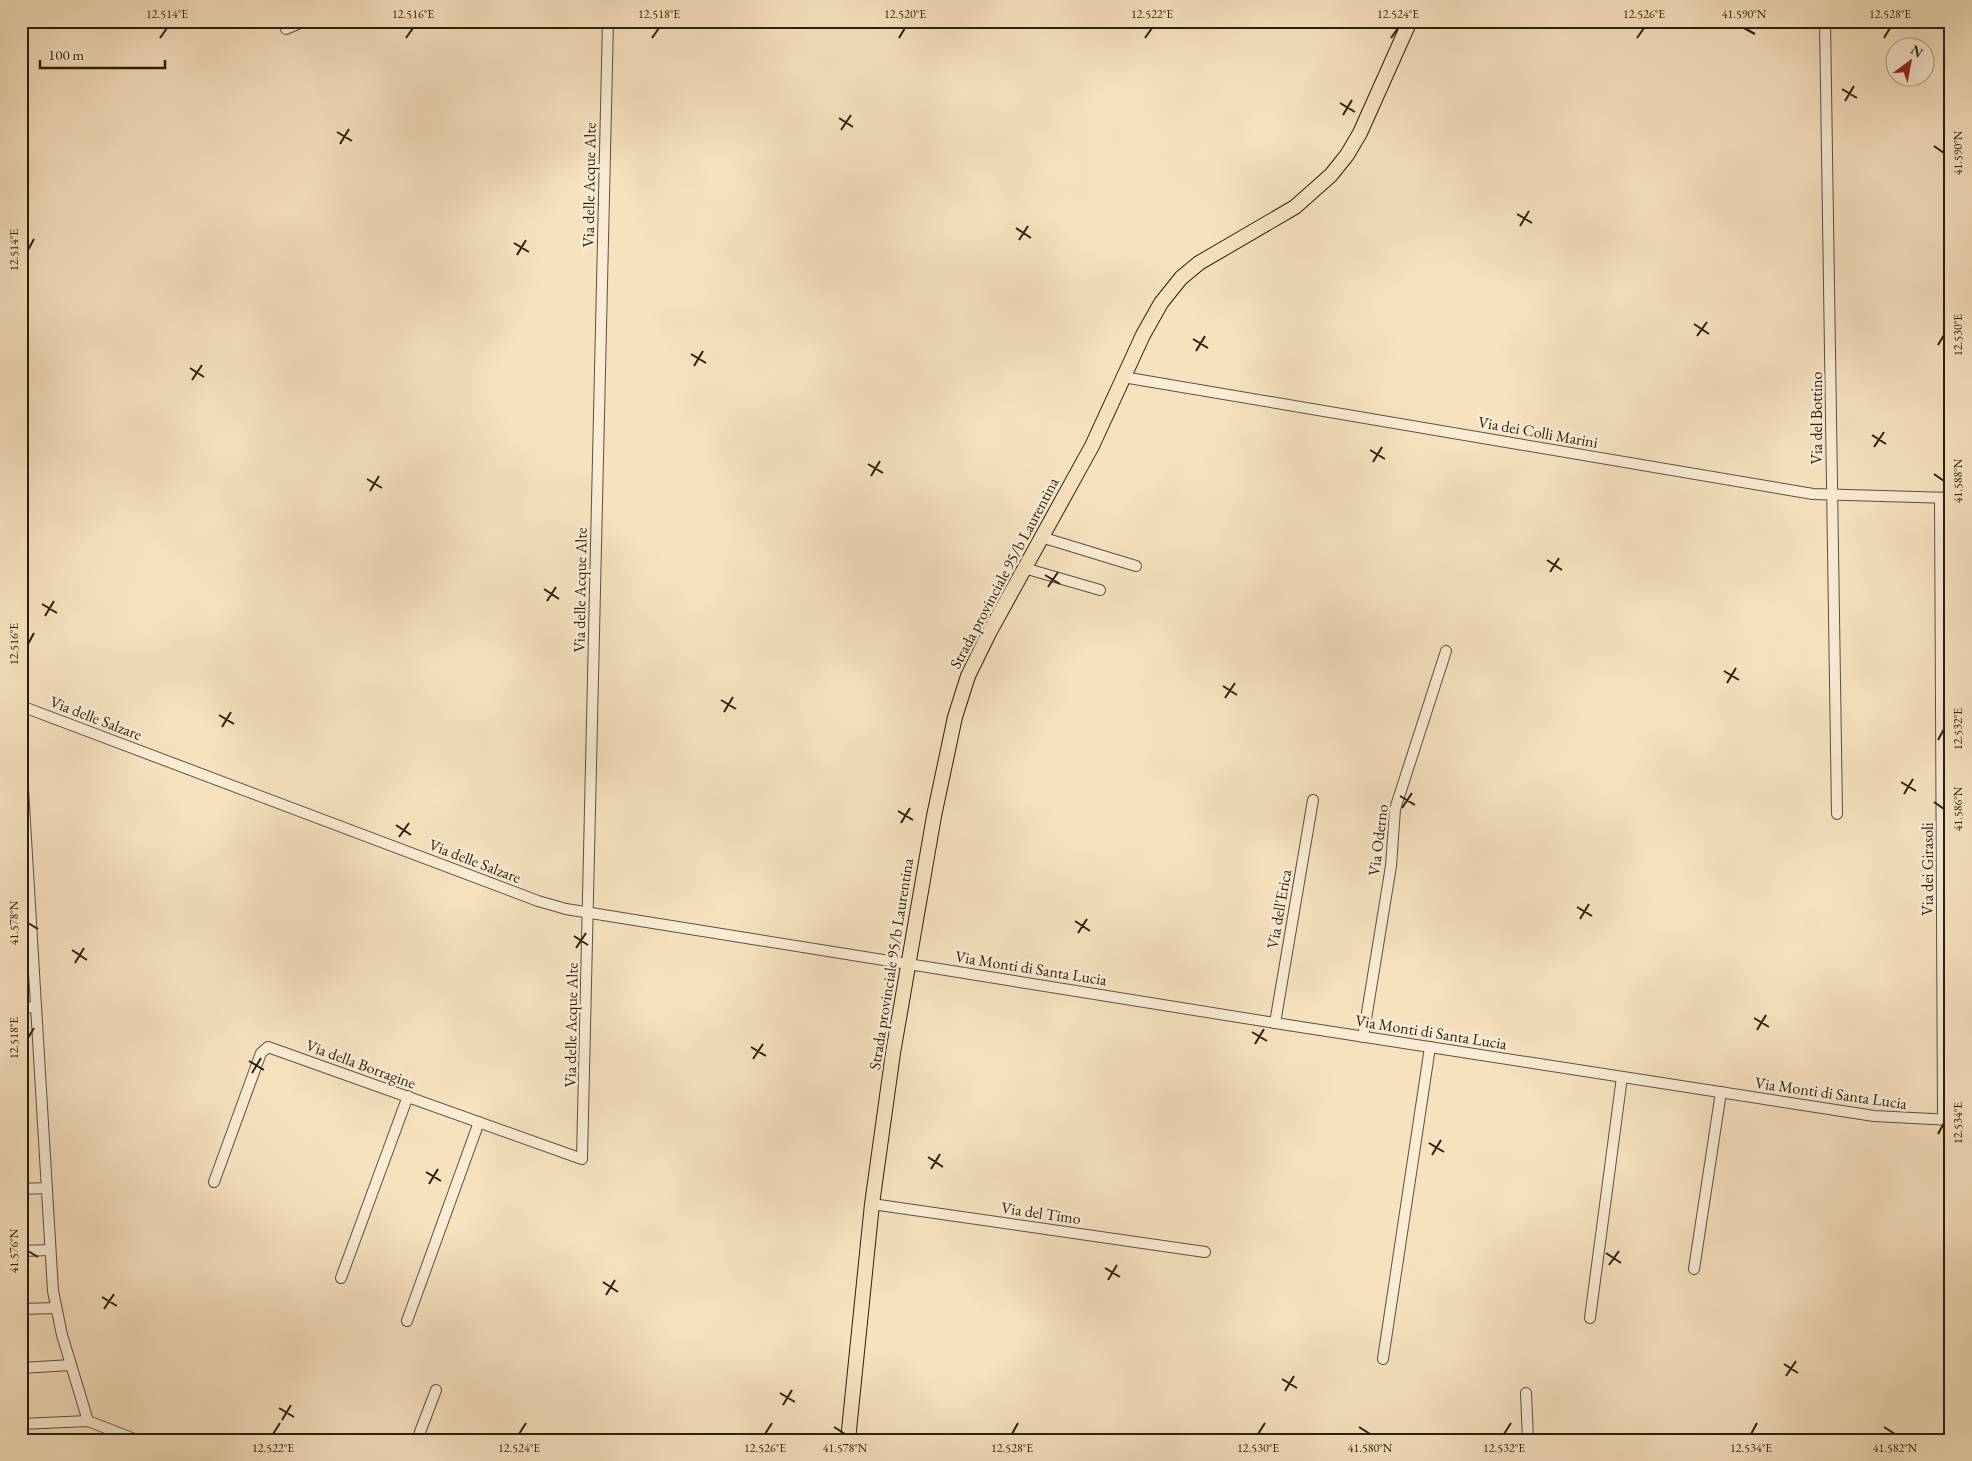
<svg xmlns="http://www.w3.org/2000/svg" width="1972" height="1461" viewBox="0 0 1972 1461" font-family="'EB Garamond',serif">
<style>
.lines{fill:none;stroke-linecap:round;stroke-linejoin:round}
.stream{stroke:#707d74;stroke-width:2.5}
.minor-casing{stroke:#5e4f3a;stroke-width:12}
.major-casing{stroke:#2b1e0d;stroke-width:16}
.minor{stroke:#faecd6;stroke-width:10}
.major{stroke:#f7e2c0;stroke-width:14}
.ticks{fill:none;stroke:#2b1e0d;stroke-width:2}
.labels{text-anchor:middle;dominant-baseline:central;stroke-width:5;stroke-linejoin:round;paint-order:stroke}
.street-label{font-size:16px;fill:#2b1e0d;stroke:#faecd6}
.neatline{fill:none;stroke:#2b1e0d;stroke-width:2}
.ticks-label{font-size:12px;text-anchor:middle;fill:#2b1e0d}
</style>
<rect width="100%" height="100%" fill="#f7e2c0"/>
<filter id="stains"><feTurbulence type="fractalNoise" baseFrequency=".004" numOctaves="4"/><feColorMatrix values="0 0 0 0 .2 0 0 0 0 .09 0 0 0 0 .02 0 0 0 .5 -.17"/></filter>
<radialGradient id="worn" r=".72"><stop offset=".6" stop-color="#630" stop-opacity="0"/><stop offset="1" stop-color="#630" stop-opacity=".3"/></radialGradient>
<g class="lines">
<polyline class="stream" points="21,24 25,21"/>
<g class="minor-casing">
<g id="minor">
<polyline points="1825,21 1837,814"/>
<polyline points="286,29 305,21"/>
<polyline points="1123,377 1813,494 1951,498"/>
<polyline points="1940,498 1943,1120"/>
<polyline points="1041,537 1136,566"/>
<polyline points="1024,568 1100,590"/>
<polyline points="21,706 538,901 566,909 1275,1023 1874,1116 1951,1120"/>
<polyline points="21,755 53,1291 62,1335 88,1421"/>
<polyline points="21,1008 36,1007"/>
<polyline points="1275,1023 1313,800"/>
<polyline points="1363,1037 1391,866 1395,809 1446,651"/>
<polyline points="214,1182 261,1053 268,1047 582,1159 608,21"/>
<polyline points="21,1189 47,1188"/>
<polyline points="872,1204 1205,1252"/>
<polyline points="21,1251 50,1250"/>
<polyline points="1694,1269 1721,1092"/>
<polyline points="341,1278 408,1096"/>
<polyline points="21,1309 56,1308"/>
<polyline points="1590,1318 1622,1077"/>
<polyline points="407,1321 479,1122"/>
<polyline points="1383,1359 1430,1047"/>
<polyline points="21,1368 71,1365"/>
<polyline points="1526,1393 1528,1440"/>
<polyline points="21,1424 88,1421 137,1440"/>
<polyline points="417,1440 436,1390"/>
</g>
</g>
<g class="major-casing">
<polyline id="major" points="848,1440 872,1204 893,1053 934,816 955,717 968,676 989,633 1092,446 1143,335 1161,303 1181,278 1199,263 1295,207 1331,175 1347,155 1360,133 1410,21"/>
</g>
<use href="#minor" class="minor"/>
<use href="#major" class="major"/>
</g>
<path class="ticks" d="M1744 28 1755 34M160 38 167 28M406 38 413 28M652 38 659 28M899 38 905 28M1145 38 1152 28M1391 38 1398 28M1637 38 1644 28M1884 38 1890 28M1842 89 1857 98M1845 101 1854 86M1340 103 1355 112M1343 115 1352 100M839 118 853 127M841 130 851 115M337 132 352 141M340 144 349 129M1934 146 1944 153M1517 214 1532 223M1520 226 1529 211M1016 228 1031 238M1019 240 1028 226M514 243 529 252M28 250 34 239M517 255 526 240M1694 324 1709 334M1697 336 1707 322M1193 339 1208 348M1938 345 1944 335M1196 351 1205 336M691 354 706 363M694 366 703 351M190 368 204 377M192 380 202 365M1872 435 1886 444M1874 447 1884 432M1370 450 1385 459M1373 462 1382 447M868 464 883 473M1934 474 1944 481M871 476 880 461M367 479 382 488M370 491 379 476M1547 560 1562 570M1550 572 1559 558M1045 575 1060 584M1048 587 1058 572M544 589 559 599M547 601 556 587M42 604 57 613M45 616 54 601M28 644 34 633M1724 671 1739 680M1727 683 1736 668M1223 686 1237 695M1225 698 1235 683M721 700 736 709M724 712 733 697M219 715 234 724M222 727 231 712M1938 740 1944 729M1901 782 1916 791M1904 794 1913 779M1400 796 1415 805M1934 802 1944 809M1402 808 1412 793M898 811 913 820M901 823 910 808M396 825 411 835M399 837 409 823M1577 907 1592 916M1580 919 1589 904M1075 921 1090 931M28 923 38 929M1078 933 1087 919M574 936 588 945M576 948 586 933M72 950 87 960M75 963 84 948M1754 1018 1769 1027M1757 1030 1766 1015M1252 1032 1267 1041M28 1038 34 1028M1255 1044 1264 1029M751 1047 766 1056M753 1059 763 1044M249 1061 264 1070M252 1073 261 1058M1938 1134 1944 1123M1429 1143 1444 1152M1432 1155 1441 1140M928 1157 943 1167M931 1169 940 1154M426 1172 441 1181M429 1184 438 1169M28 1251 38 1257M1606 1253 1621 1263M1609 1265 1619 1251M1105 1268 1120 1277M1108 1280 1117 1265M603 1282 618 1292M606 1295 615 1280M102 1297 117 1306M104 1309 114 1294M1784 1364 1798 1373M1786 1376 1796 1361M1282 1379 1297 1388M1285 1391 1294 1376M780 1393 795 1402M783 1405 792 1390M279 1408 294 1417M282 1420 291 1405M834 1427 845 1434M1359 1427 1370 1434M1884 1427 1895 1434M273 1434 280 1423M519 1434 526 1423M765 1434 772 1423M1012 1434 1018 1423M1258 1434 1265 1423M1504 1434 1511 1423M1751 1434 1757 1423"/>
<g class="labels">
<g class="street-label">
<text transform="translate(589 185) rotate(-89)">Via delle Acque Alte</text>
<text transform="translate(1816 418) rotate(-90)">Via del Bottino</text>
<text transform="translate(1538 432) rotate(10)">Via dei Colli Marini</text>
<text transform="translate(1004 573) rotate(-62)">Strada provinciale 95/b Laurentina</text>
<text transform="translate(580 590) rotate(-89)">Via delle Acque Alte</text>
<text transform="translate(96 718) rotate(21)">Via delle Salzare</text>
<text transform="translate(1378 840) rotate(-83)">Via Oderno</text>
<text transform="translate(475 861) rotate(21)">Via delle Salzare</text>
<text transform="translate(1927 869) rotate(-90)">Via dei Girasoli</text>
<text transform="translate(1279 909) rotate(-80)">Via dell'Erica</text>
<text transform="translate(891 964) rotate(-81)">Strada provinciale 95/b Laurentina</text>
<text transform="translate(1031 968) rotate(9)">Via Monti di Santa Lucia</text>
<text transform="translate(571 1025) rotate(-89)">Via delle Acque Alte</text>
<text transform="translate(1431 1032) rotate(9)">Via Monti di Santa Lucia</text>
<text transform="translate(361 1064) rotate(20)">Via della Borragine</text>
<text transform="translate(1831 1093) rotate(8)">Via Monti di Santa Lucia</text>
<text transform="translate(1041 1213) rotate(8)">Via del Timo</text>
</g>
</g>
<rect width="1972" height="1461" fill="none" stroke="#f7e2c0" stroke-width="55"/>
<g transform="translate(1910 62) rotate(32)"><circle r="24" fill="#faecd6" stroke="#a79a86"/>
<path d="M0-4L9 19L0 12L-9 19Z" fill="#8f2418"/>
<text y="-8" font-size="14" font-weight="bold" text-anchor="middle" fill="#2b1e0d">N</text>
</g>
<path d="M40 60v8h125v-8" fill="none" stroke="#2b1e0d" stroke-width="2.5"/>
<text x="48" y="60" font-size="15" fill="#2b1e0d" stroke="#faecd6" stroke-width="4" paint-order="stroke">100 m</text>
<rect x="28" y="28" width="1916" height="1406" class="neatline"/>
<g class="ticks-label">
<text x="167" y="18">12.514°E</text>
<text x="413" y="18">12.516°E</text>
<text x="659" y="18">12.518°E</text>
<text x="905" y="18">12.520°E</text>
<text x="1152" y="18">12.522°E</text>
<text x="1398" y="18">12.524°E</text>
<text x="1644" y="18">12.526°E</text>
<text x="1744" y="18">41.590°N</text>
<text x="1890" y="18">12.528°E</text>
<text transform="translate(1958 153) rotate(-90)" y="4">41.590°N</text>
<text transform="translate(14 250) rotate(-90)" y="4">12.514°E</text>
<text transform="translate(1958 335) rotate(-90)" y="4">12.530°E</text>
<text transform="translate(1958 481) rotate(-90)" y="4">41.588°N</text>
<text transform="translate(14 644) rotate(-90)" y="4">12.516°E</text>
<text transform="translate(1958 729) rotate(-90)" y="4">12.532°E</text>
<text transform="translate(1958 809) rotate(-90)" y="4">41.586°N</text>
<text transform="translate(14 923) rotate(-90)" y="4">41.578°N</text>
<text transform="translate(14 1038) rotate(-90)" y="4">12.518°E</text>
<text transform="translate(1958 1123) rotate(-90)" y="4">12.534°E</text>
<text transform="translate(14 1251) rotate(-90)" y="4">41.576°N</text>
<text x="273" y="1452">12.522°E</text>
<text x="519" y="1452">12.524°E</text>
<text x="765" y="1452">12.526°E</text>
<text x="845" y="1452">41.578°N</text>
<text x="1012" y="1452">12.528°E</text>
<text x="1258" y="1452">12.530°E</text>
<text x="1370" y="1452">41.580°N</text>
<text x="1504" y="1452">12.532°E</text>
<text x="1751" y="1452">12.534°E</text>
<text x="1895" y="1452">41.582°N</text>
</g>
<rect width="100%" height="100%" filter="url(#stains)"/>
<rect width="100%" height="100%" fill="url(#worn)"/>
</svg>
